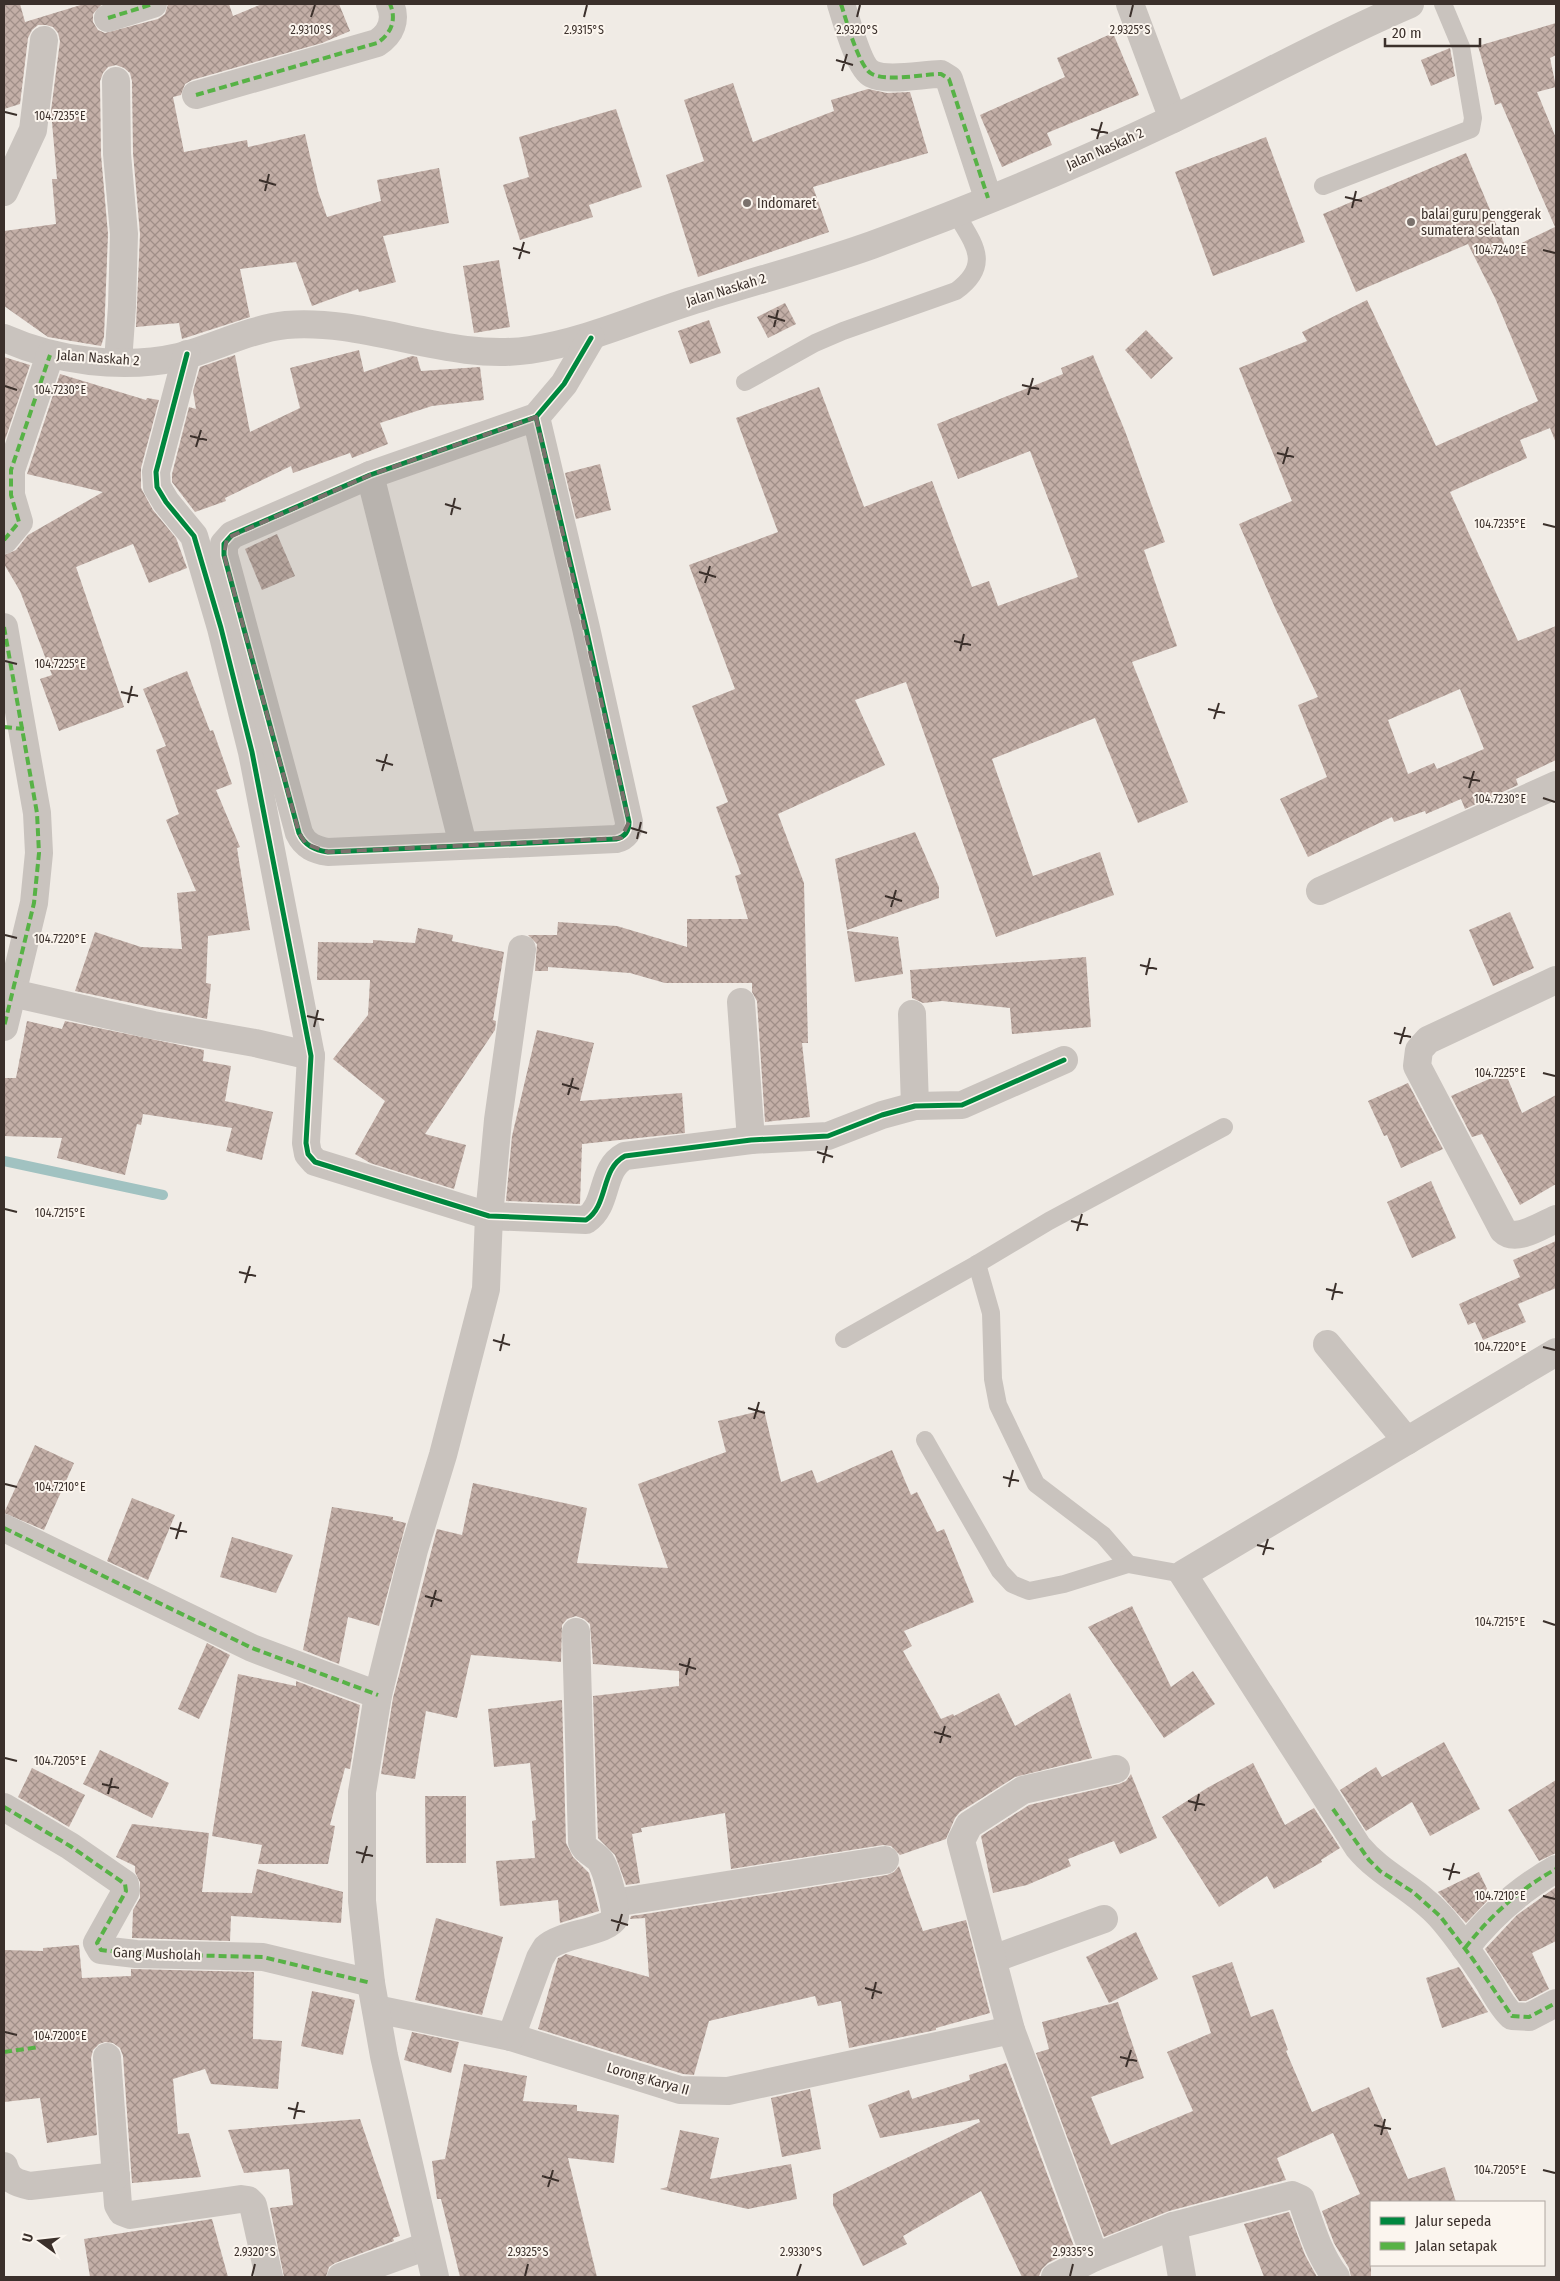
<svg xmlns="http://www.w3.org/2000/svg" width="1560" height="2281" viewBox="0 0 1560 2281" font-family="'Fira Sans Condensed',sans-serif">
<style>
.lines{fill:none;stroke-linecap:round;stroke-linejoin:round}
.stream{stroke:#a1c2c1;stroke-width:10}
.building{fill:url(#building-cross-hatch);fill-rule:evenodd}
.lane{stroke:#c9c3be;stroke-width:18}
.street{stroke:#c9c3be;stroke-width:28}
.quiet{stroke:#57b246;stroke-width:4;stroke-dasharray:8 4;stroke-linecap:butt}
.cycleway-casing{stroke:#fbf5ee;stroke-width:8}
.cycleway{stroke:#00873e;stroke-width:5}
.marked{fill:#7a716c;fill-opacity:0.2;stroke:#7a716c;stroke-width:4;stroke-dasharray:10 6;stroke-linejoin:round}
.ticks{fill:none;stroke:#3b302b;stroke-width:2}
.poi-dot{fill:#7a716c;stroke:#fbf5ee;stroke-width:2}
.labels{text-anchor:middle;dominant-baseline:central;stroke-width:4;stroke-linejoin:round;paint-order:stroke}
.street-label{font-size:14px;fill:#3b302b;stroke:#fbf5ee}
.poi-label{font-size:14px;fill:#3b302b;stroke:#fbf5ee;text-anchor:start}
.ticks-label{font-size:12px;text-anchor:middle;fill:#3b302b;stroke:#fbf5ee;stroke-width:4;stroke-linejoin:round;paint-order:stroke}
</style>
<defs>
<pattern id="building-cross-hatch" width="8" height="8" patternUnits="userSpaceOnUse" patternTransform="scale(1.25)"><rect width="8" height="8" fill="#c3afa7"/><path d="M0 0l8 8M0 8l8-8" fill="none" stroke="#a08f88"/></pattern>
</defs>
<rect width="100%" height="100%" fill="#f0ebe5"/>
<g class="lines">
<polyline class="stream" points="4,1161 163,1195"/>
</g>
<g class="building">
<polygon points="4,4 20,4 25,22 84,4 102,4 93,14 93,22 98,30 105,33 158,19 165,14 168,4 229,4 233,16 262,4 339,4 350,31 322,43 192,80 185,84 181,95 173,97 184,152 247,140 248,147 305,134 318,191 327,217 381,201 377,180 439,168 449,223 383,236 396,282 359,292 358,289 312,306 296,262 240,269 250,317 182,339 179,323 136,327 140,234 133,153 132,81 130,73 124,68 116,65 108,67 103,73 100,81 101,155 108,234 104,337 101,346 48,337 4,306 4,231 56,224 52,179 57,179 51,111 60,41 58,33 53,27 46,25 38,25 32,30 28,38 20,104 4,109"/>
<path d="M1556 23V55L1550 58 1556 87 1537 92 1556 138V443L1550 428 1520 440 1527 458 1450 492 1518 641 1556 626V760L1516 779 1518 785 1465 809 1461 799 1426 814 1425 811 1394 822 1392 817 1308 857 1280 799 1327 777 1298 705 1318 697 1276 610 1239 524 1292 501 1239 368 1307 341 1302 332 1367 300 1436 446 1538 401 1495 298 1468 244 1356 292 1323 214 1466 153 1507 250 1555 227 1501 103 1495 105 1478 46ZM1460 689 1484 749 1437 769 1434 763 1408 774 1388 720Z"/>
<polygon points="1113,33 1139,95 1047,133 1052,145 1002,167 980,115 1065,77 1057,58"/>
<polygon points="1450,48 1455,76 1431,86 1421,60"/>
<polygon points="733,83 753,142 834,111 831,100 868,89 887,93 910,92 928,153 813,187 829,232 698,277 666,175 704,161 684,100"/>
<polygon points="616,109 642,187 589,205 593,217 520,240 503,185 529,177 519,137"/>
<polygon points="1266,137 1305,242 1213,276 1175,172"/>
<polygon points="499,260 510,327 474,333 463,266"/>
<polygon points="785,303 796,324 768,338 757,317"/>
<polygon points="709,320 721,353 690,364 678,331"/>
<polygon points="1146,330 1173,358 1151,379 1125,350"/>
<polygon points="359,350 364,372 412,356 417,357 421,371 480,367 484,400 432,406 380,423 388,444 352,458 350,453 293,473 291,466 225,498 226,501 195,512 172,482 172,474 189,407 196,409 193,391 200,367 235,355 250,432 300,408 290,368"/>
<polygon points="1093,355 1125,431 1165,542 1144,550 1177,646 1132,662 1188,802 1138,823 1095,718 992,759 1033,876 1100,852 1114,895 996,937 906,682 855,700 885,765 778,814 804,883 808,1043 802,1043 810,1117 765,1122 757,1001 752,992 752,983 665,983 630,973 548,967 548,971 535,971 537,944 528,935 557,935 558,922 617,926 687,947 687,919 748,919 735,876 741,874 716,807 728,802 692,706 735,689 689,565 778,532 736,418 819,387 864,507 932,481 972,587 989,581 998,606 1078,577 1030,451 958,479 937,424 1063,374 1061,368"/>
<polygon points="4,357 30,365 4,443"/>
<polygon points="60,374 146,400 147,398 159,400 141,468 141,488 153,510 176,538 187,568 149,583 133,544 76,567 124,707 59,731 40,679 52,675 20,591 4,564 4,555 16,550 28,535 103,492 27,474"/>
<polygon points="600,464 611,510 576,519 565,473"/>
<polygon points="277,534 295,576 262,590 245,549"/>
<polygon points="187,671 210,731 213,730 232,784 216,790 240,847 237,848 250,930 208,936 206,983 211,984 207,1019 75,991 95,932 141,947 182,949 177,893 196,891 166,820 179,814 156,750 166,746 143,689"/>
<polygon points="915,832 939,887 939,898 847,930 835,859"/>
<polygon points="1510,912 1534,968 1493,986 1469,930"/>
<polygon points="418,928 453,935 452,941 504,952 493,1020 496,1021 495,1030 425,1134 466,1145 454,1189 370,1163 355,1154 385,1101 333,1059 368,1015 370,980 317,980 318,942 373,943 373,940 415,943"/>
<polygon points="847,931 898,937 903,974 855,982"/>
<polygon points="1086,957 1091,1027 1012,1034 1010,1008 942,1001 923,1003 912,998 910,970"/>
<polygon points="27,1021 62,1029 65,1021 204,1050 203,1061 231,1066 225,1101 273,1112 262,1160 226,1151 232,1128 143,1114 141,1125 137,1124 125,1175 57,1158 62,1138 4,1136 5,1078 16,1078"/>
<polygon points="537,1030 594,1043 580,1101 682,1093 685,1133 582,1144 580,1204 506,1201 512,1136"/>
<polygon points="1505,1072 1522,1113 1556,1095 1556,1184 1520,1205 1482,1134 1472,1137 1451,1096"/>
<polygon points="1408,1083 1443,1149 1401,1168 1387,1135 1384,1136 1368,1101"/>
<polygon points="1431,1181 1456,1238 1412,1258 1387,1202"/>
<polygon points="1556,1241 1556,1288 1518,1304 1526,1322 1483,1340 1475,1322 1468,1325 1459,1304 1520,1277 1513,1260"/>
<polygon points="764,1410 781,1482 812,1470 817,1483 892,1450 911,1495 917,1492 937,1532 944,1529 974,1602 904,1631 912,1646 903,1651 941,1719 953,1714 954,1716 999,1693 1015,1726 1070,1693 1092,1758 1015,1777 960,1812 955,1818 946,1839 900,1855 891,1846 883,1845 731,1869 725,1813 641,1828 642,1832 632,1834 640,1883 626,1885 615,1855 598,1838 593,1696 679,1686 679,1671 593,1664 590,1624 584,1619 576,1616 567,1619 562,1625 561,1662 471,1655 457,1718 426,1711 415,1779 381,1774 393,1698 437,1529 462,1535 473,1483 587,1508 577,1563 668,1568 638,1484 726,1452 718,1421"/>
<polygon points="35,1445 74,1463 44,1530 4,1513"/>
<polygon points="132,1498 175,1515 148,1580 107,1561"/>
<polygon points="332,1507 393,1517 393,1520 406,1523 379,1626 348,1617 339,1664 303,1650"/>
<polygon points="232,1537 293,1555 276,1593 220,1577"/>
<polygon points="1132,1606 1171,1687 1193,1671 1215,1704 1164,1738 1088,1627"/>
<polygon points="207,1643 230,1655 199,1719 178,1709"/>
<polygon points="238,1674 296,1686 296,1681 360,1705 350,1769 345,1768 330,1825 335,1826 328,1864 258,1864 262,1845 212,1836"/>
<polygon points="562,1700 566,1843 573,1857 589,1873 599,1911 560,1923 558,1900 500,1906 496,1861 535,1858 532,1821 536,1820 530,1763 494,1767 488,1709"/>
<polygon points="1444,1742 1480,1809 1430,1836 1412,1802 1366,1831 1340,1790 1376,1767 1382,1777"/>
<polygon points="100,1750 169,1783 152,1818 83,1784"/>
<polygon points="1253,1763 1285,1825 1314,1808 1340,1848 1321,1860 1322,1862 1274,1889 1267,1876 1219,1907 1162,1817 1207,1788"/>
<polygon points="32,1768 85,1795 69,1827 18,1797"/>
<polygon points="1131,1774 1157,1838 1120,1854 1114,1841 1068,1859 1071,1866 1027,1885 993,1893 981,1836 1029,1805 1119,1784 1126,1781"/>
<polygon points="1556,1780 1556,1853 1539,1861 1508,1810"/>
<polygon points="425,1796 466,1796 466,1863 426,1863"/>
<polygon points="132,1824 209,1833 202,1892 252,1893 257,1869 343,1892 341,1923 231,1916 230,1941 132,1938 133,1910 140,1898 140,1882 135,1872 135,1866 116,1857"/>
<polygon points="899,1866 923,1931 966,1920 990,2013 936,2028 936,2030 849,2048 841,2001 818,2006 815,1996 709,2021 694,2075 683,2074 538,2029 558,1958 561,1957 566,1954 649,1977 645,1918 630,1919 631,1916 645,1914 645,1916 645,1914 887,1875 894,1872"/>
<polygon points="1479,1872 1491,1897 1466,1923 1438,1892"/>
<polygon points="1556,1887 1556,1941 1532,1953 1549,1989 1526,2001 1519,2001 1485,1949 1517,1915"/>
<polygon points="436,1918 503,1937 482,2015 415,2000"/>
<polygon points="1136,1932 1158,1979 1109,2003 1086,1957"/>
<polygon points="79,1945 82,1978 131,1976 131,1969 254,1972 253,2039 282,2041 278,2089 211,2084 205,2069 173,2079 178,2134 189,2133 201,2177 132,2183 123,2056 120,2048 113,2043 105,2042 99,2044 93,2050 91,2058 97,2135 47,2143 40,2098 4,2102 4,1950 43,1951 43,1948"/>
<polygon points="1232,1962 1251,2017 1273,2009 1288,2050 1286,2051 1312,2112 1369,2087 1408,2179 1445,2167 1456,2202 1371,2202 1371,2277 1351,2277 1349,2268 1334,2243 1322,2211 1360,2194 1333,2133 1277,2158 1286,2180 1169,2211 1104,2237 1036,2053 1049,2049 1042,2022 1118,2002 1144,2078 1091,2097 1111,2145 1193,2111 1167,2052 1211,2033 1192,1976"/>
<polygon points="1459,1967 1488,2012 1442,2028 1426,1978"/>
<polygon points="312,1991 355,2000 343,2055 301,2046"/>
<polygon points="412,2032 459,2042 451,2073 404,2060"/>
<polygon points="1006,2063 1075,2249 1048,2263 1042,2269 1039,2276 1022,2277 981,2191 903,2236 907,2244 863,2266 833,2205 833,2194 980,2122 979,2119 880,2138 868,2105 909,2090 912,2099 970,2080 969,2075"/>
<polygon points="464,2064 527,2076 523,2101 577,2105 577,2111 619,2115 614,2163 568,2158 597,2277 460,2277 441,2199 437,2199 432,2161 445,2159"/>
<polygon points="810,2089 821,2149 782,2157 771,2098"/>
<polygon points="360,2119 400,2236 393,2238 394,2241 335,2263 329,2267 326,2277 284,2277 270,2208 293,2205 289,2169 244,2173 228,2130"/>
<polygon points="680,2130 719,2138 710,2179 791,2164 797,2199 748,2209 660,2189 667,2187"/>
<polygon points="1289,2212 1305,2255 1317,2277 1264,2277 1244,2224"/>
<polygon points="212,2219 228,2277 90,2277 84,2239"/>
</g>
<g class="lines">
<g class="lane">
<polyline points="1323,186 1471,129 1473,118 1461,47 1443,4"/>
<path d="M745 382 815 343 843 331 956 291C993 264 973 243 955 212"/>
<polyline points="977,1264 991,1313 993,1379 998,1405 1036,1484 1103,1535 1128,1564"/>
<polyline points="844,1339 977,1264 1049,1221 1224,1127"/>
<polyline points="925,1440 1000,1571 1012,1584 1029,1591 1064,1584 1128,1564 1183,1574"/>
</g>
<g class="street">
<path d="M841 4C846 19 859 68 872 74 888 82 923 74 941 74L949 79 988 198"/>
<polyline points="1130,4 1173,119"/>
<polyline points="108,18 153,4"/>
<polyline points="116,81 117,154 124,234 122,306 118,362"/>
<path d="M196 95 377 43C391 34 397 20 390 4"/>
<polyline points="4,192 33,130 44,40"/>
<path d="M4 338C56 361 123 370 179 357 215 348 249 329 286 325 368 318 448 362 530 350 590 341 643 315 701 298 758 280 816 265 872 245 973 208 1078 164 1175 118 1254 81 1330 38 1410 4"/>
<path d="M187 354 156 472 157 487 166 502 194 536 221 628 252 752 311 1056 306 1143 308 1154 315 1162 489 1216 586 1220C609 1205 600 1169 625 1156L751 1140 828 1136 882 1115 915 1106 962 1105 1064 1060"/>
<path d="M536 417 370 475 232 535 224 544V555L299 833C305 846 315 850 328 852L616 839C625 837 629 831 629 822L586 628 536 417 564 384 591 338"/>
<polyline points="370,475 463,845"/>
<polyline points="4,540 19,522 11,495 11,470 50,355"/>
<polyline points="4,627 37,813 39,853 34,903 4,1027"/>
<polyline points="1320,891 1556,785"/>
<path d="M1556 980 1428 1040 1419 1050 1417 1066 1503 1230C1516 1243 1542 1225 1556 1219"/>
<polyline points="12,993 153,1025 255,1043 311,1056"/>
<polyline points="741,1002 751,1140"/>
<polyline points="912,1014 915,1106"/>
<polyline points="1327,1344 1407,1441"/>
<path d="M1556 1352 1183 1574 1358 1847C1382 1876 1415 1888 1440 1916 1458 1936 1473 1959 1488 1981 1495 1993 1502 2007 1512 2016L1529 2017 1556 2003"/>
<polyline points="4,1528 252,1648 378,1695"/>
<polyline points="4,1807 70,1846 125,1884 126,1891 97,1943 101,1950 136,1954 263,1957 371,1983"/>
<polyline points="614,1903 885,1860"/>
<path d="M1465 1948C1491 1915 1520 1889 1556 1869"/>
<polyline points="993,1959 1104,1919"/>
<polyline points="376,2009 511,2037 680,2090 728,2091 1011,2030"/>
<path d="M511 2037 540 1958C542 1955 544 1951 546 1948 561 1933 608 1933 615 1917 616 1906 607 1872 601 1862 596 1854 585 1852 582 1842L576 1632"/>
<polyline points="107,2057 118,2205 122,2212 130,2215 241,2199 248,2200 253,2205 269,2277"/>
<path d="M4 2166C8 2180 16 2183 30 2186L116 2176"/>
<polyline points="1173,2226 1182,2277"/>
<polyline points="1095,2257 1011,2030 961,1841 969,1825 1023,1790 1116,1769"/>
<polyline points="341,2277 427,2246"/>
<polyline points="435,2277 384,2056 371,1983 362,1901 362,1792 378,1695 414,1550 443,1455 486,1289 489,1216 498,1120 522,949"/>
<path d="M1055 2277 1095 2257 1173 2226 1292 2195 1301 2199C1311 2226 1318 2254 1336 2277"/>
</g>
<g class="quiet">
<path d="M841 4C846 19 859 68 872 74 888 82 923 74 941 74L949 79 988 198"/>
<polyline points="108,18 153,4"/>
<path d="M196 95 377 43C391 34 397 20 390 4"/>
<polyline points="4,540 19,522 11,495 11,470 50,355"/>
<polyline points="4,627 37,813 39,853 34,903 4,1027"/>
<polyline points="4,727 24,729"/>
<polyline points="4,1528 252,1648 378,1695"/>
<polyline points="4,1807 70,1846 125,1884 126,1891 97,1943 101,1950 136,1954 263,1957 371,1983"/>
<polyline points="1333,1809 1369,1860 1380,1871 1413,1892 1440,1916 1472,1958 1512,2016 1529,2017 1556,2003"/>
<path d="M1465 1948C1491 1915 1520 1889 1556 1869"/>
<polyline points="4,2052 39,2047"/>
</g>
<g class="cycleway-casing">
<g id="cycleway">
<path d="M187 354 156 472 157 487 166 502 194 536 221 628 252 752 311 1056 306 1143 308 1154 315 1162 489 1216 586 1220C609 1205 600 1169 625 1156L751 1140 828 1136 882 1115 915 1106 962 1105 1064 1060"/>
<path d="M536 417 370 475 232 535 224 544V555L299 833C305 846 315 850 328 852L616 839C625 837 629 831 629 822L586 628 536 417 564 384 591 338"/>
</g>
</g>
<use href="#cycleway" class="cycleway"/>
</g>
<path class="marked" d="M536 417 629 822 621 838 328 852 306 844 299 833 224 555 227 538 370 475Z"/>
<path class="ticks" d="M311 17 315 5M584 17 587 5M857 17 860 5M1130 17 1133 5M836 60 853 65M842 71 847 54M5 112 17 115M1091 129 1108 133M1097 139 1102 122M259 180 276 185M265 191 269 174M1345 197 1362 201M1352 208 1356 191M513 248 530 253M1543 250 1555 253M519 259 524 242M768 316 785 321M774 327 778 310M1022 385 1039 389M5 386 17 390M1028 395 1033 378M190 436 207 440M196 447 201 430M1277 453 1294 457M1283 464 1288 447M445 504 461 509M451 515 455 498M1543 524 1555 527M699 572 716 577M705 583 710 566M954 641 971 645M960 651 964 634M5 661 17 664M121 692 138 696M128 703 132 686M1208 709 1225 713M1214 719 1219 703M376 760 393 765M382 771 387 754M1463 777 1480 781M1469 788 1474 771M1543 798 1555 802M631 828 647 833M637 839 641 822M885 896 902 901M891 907 896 890M5 935 17 938M1140 965 1157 969M1146 975 1150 958M307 1016 324 1020M314 1027 318 1010M1394 1033 1411 1037M1400 1044 1405 1027M1543 1073 1555 1076M562 1084 579 1089M568 1095 573 1078M817 1152 833 1157M823 1163 827 1146M5 1209 17 1212M1071 1221 1088 1225M1077 1231 1082 1214M239 1272 256 1276M245 1283 250 1266M1326 1289 1343 1293M1332 1300 1336 1283M493 1340 510 1345M1543 1347 1555 1350M500 1351 504 1334M748 1408 765 1413M754 1419 759 1402M1003 1477 1019 1481M5 1484 17 1487M1009 1487 1013 1470M170 1528 187 1532M176 1539 181 1522M1257 1545 1274 1549M1263 1555 1268 1539M425 1596 442 1601M431 1607 436 1590M1543 1621 1555 1625M679 1664 696 1669M686 1675 690 1658M934 1732 951 1737M940 1743 945 1726M5 1758 17 1761M102 1784 119 1788M108 1794 112 1778M1188 1801 1205 1805M1195 1811 1199 1794M356 1852 373 1856M362 1863 367 1846M1443 1869 1460 1873M1449 1880 1454 1863M1543 1896 1555 1899M611 1920 628 1925M617 1931 622 1914M865 1988 882 1993M872 1999 876 1982M5 2032 17 2035M1120 2057 1137 2061M1126 2067 1131 2050M288 2108 305 2112M294 2119 298 2102M1374 2125 1391 2129M1381 2135 1385 2119M1543 2170 1555 2173M542 2176 559 2181M548 2187 553 2170M252 2276 255 2264M525 2276 528 2264M797 2276 801 2264M1070 2276 1073 2264"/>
<g class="poi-dot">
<circle cx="747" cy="203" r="5"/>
<circle cx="1411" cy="222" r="5"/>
</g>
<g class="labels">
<g class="street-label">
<text transform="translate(1105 149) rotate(-24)">Jalan Naskah 2</text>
<text transform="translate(726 290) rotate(-17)">Jalan Naskah 2</text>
<text transform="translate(98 358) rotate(4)">Jalan Naskah 2</text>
<text transform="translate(157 1954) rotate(2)">Gang Musholah</text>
<text transform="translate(648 2079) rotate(16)">Lorong Karya II</text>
</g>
<g class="poi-label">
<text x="757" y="203">Indomaret</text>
<text x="1421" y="214">balai guru penggerak<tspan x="1421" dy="16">sumatera selatan</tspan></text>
</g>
</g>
<g class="ticks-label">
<text x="311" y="34">2.9310°S</text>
<text x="584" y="34">2.9315°S</text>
<text x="857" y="34">2.9320°S</text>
<text x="1130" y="34">2.9325°S</text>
<text x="60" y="120">104.7235°E</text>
<text x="1500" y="254">104.7240°E</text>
<text x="60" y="394">104.7230°E</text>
<text x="1500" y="528">104.7235°E</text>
<text x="60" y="668">104.7225°E</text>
<text x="1500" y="803">104.7230°E</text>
<text x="60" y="943">104.7220°E</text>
<text x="1500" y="1077">104.7225°E</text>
<text x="60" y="1217">104.7215°E</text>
<text x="1500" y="1351">104.7220°E</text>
<text x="60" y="1491">104.7210°E</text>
<text x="1500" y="1626">104.7215°E</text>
<text x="60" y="1765">104.7205°E</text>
<text x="1500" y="1900">104.7210°E</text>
<text x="60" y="2040">104.7200°E</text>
<text x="1500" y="2174">104.7205°E</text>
<text x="255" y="2256">2.9320°S</text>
<text x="528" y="2256">2.9325°S</text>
<text x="801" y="2256">2.9330°S</text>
<text x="1073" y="2256">2.9335°S</text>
</g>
<rect width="1560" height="2281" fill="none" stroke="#3b302b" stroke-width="10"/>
<rect x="1370" y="2201" width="175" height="65" fill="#fbf5ee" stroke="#aea6a0"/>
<rect x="1380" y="2217" width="25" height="8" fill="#00873e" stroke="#aea6a0"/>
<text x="1415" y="2226" font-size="15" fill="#3b302b">Jalur sepeda</text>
<rect x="1380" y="2242" width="25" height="8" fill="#57b246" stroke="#aea6a0"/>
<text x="1415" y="2251" font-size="15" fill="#3b302b">Jalan setapak</text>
<g transform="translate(40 2241) rotate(285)" stroke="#fbf5ee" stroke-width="4" paint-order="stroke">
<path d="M0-4L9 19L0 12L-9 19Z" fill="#3b302b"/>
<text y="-8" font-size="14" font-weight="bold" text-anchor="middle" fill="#3b302b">U</text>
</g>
<path d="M1385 38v8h95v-8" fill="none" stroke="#3b302b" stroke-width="2.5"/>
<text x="1392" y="38" font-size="15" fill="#3b302b" stroke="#fbf5ee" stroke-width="4" paint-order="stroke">20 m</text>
</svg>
